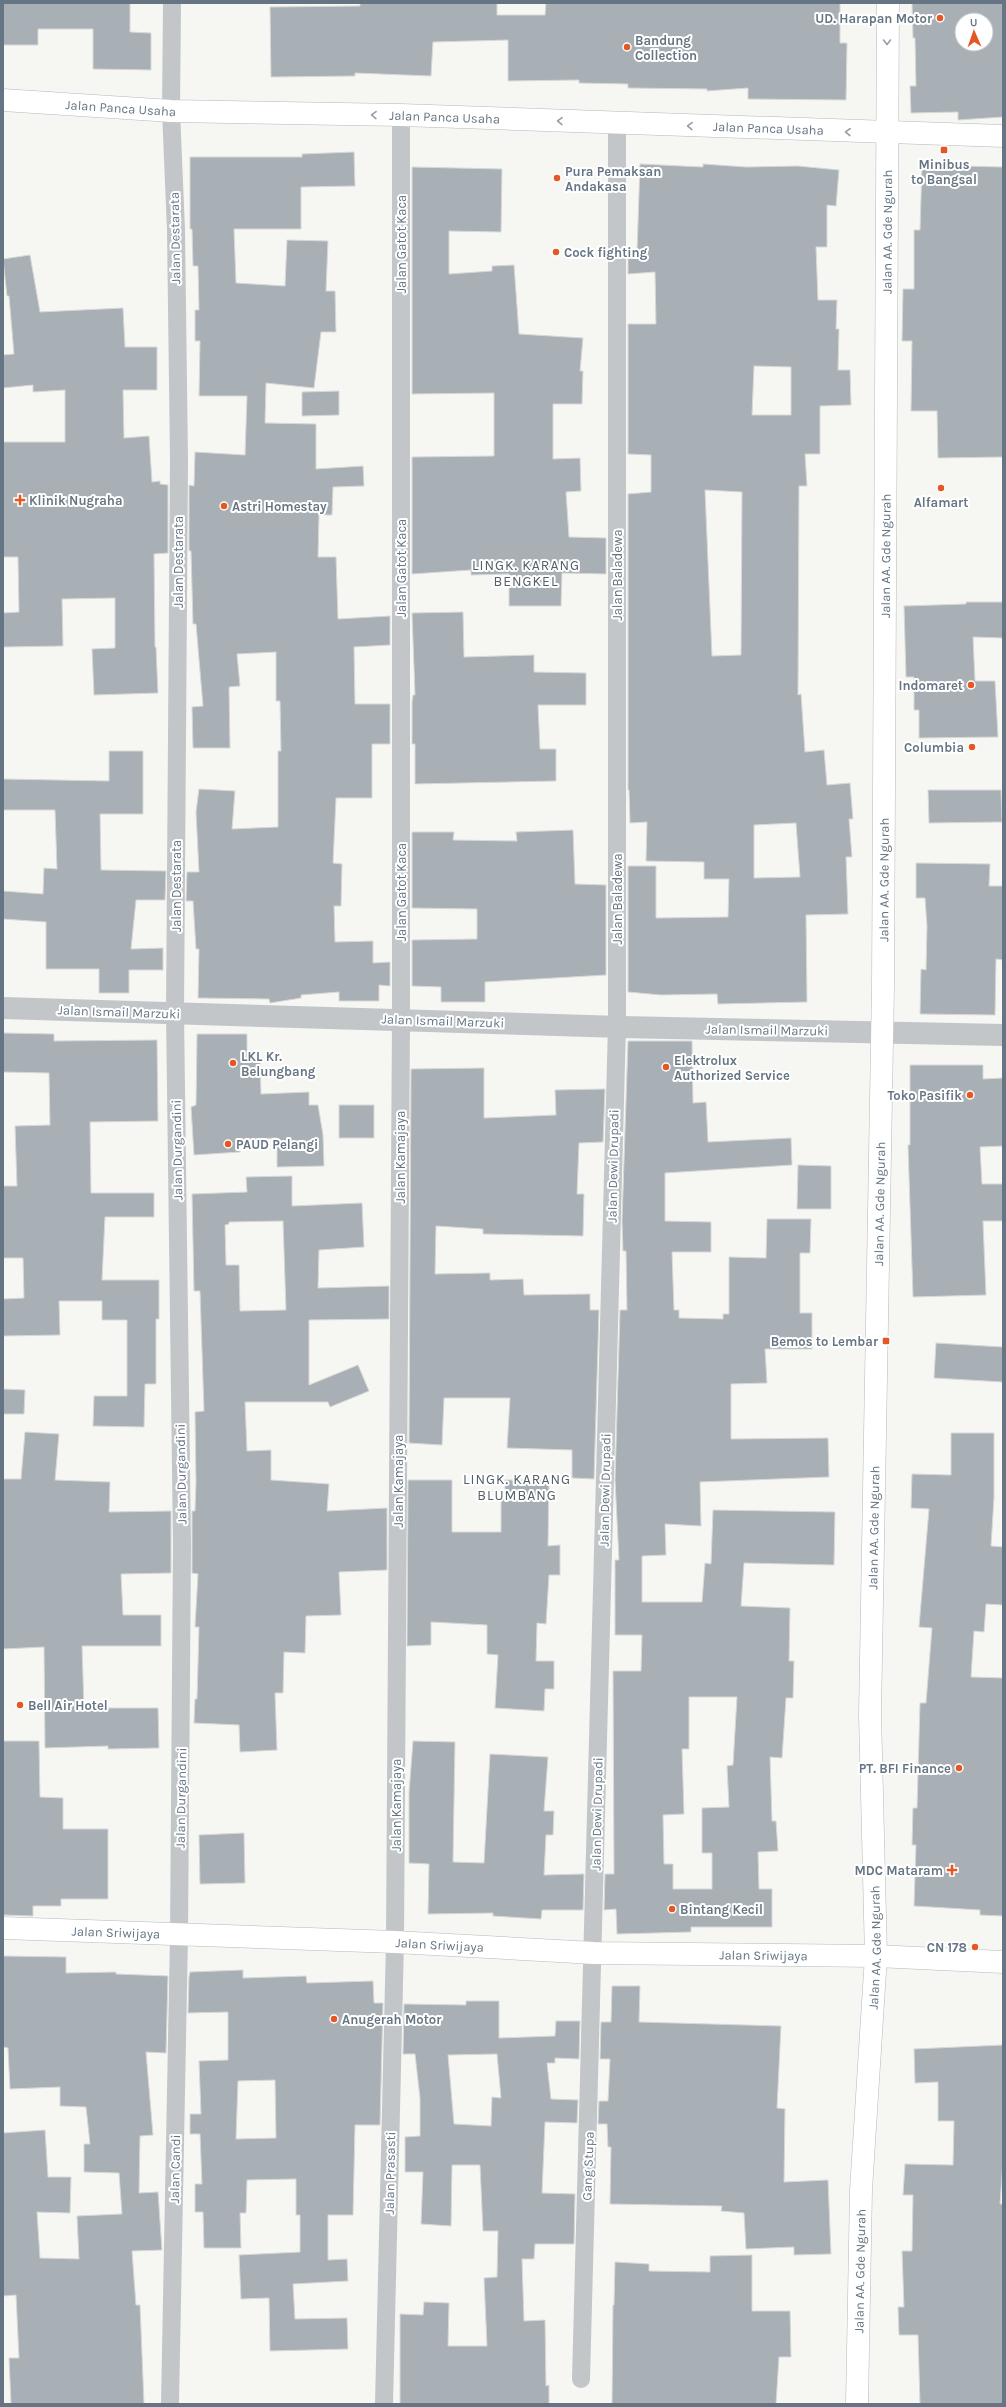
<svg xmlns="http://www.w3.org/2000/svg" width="1006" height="2407" viewBox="0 0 1006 2407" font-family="Karla,sans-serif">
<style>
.building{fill:#a8b0b6;stroke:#d8d8d6;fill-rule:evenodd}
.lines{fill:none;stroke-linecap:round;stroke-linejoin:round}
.secondary-casing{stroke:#b4b9be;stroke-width:23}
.primary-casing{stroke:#b5b9bd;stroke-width:23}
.minor{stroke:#c2c6c9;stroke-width:18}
.tertiary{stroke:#c2c6c9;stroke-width:22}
.secondary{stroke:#fff;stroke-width:22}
.primary{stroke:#fff;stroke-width:22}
.oneway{stroke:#939ea9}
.poi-dot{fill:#e55825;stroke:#fff;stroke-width:1.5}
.labels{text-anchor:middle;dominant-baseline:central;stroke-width:4;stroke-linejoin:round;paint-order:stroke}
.poi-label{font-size:13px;font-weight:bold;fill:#657584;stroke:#fff;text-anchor:start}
.street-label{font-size:13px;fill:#657584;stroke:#fff}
.neighbourhood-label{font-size:14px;letter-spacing:1px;fill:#535f69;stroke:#fff}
</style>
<rect width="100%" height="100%" fill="#f6f6f3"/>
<g class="building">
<polygon points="3,3 130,3 130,32 151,33 151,70 93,69 93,29 38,29 38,45 3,45"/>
<polygon points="360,3 497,3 497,15 545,15 546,3 840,3 840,43 847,43 846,100 748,99 748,88 707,91 707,89 628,88 628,84 579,83 579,80 508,81 508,40 433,42 431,76 355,73 355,76 271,77 270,7 360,6"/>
<path d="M912 3H1003V117L958 120V112L911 113 910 86H916L915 38H913ZM962 20H986V44H962Z"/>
<polygon points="354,152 355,186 301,187 301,229 234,229 236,283 285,286 287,240 328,241 326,291 335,291 336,332 321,332 314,388 266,383 265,423 316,424 316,469 363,466 364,486 333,487 332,515 319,515 318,557 336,557 338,619 390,616 390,645 354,647 355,704 390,704 390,744 372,744 372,798 336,798 333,863 342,864 341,906 334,906 335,942 373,941 373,963 390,962 390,986 379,985 379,1001 339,1001 339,992 301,995 301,998 270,1003 269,999 198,998 199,949 196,949 193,901 186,901 187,872 199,872 196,812 199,789 235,791 232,829 278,827 278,751 281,751 280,701 276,701 276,652 237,654 240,686 229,687 230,748 193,748 192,707 203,706 196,624 193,624 191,551 189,551 189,485 194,486 195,452 245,455 247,396 199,396 200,341 195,341 195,310 199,310 198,266 193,266 192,229 190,229 190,157 302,157 302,154"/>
<path d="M640 164 703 167V164L746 167 798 166 839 170 836 206 827 205V247H816L818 300H837L836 329H839L838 370H850L851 405 820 406V454H805L807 486H799L798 695 801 694 805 752 824 750 827 785 850 783 853 819H849L852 857H846L848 914 806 915 807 1002 718 1004 717 994 661 995 628 992V866H656V918L728 917 729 879H704V862L646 861 647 822 630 823 629 790H628V494L651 492V455L628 454V324H656L655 272 628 274V252H637ZM754 366 791 367V415H752ZM705 490 742 492 741 655 712 656ZM796 823 800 877 754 878V825Z"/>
<polygon points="922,165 1003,167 1003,457 938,458 937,411 911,411 912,341 902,341 903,289 914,289 914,230 920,230"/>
<polygon points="412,167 502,169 501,232 449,231 449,274 492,271 492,266 514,265 519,334 583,338 580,371 583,371 582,404 553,404 553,459 580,458 581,491 566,492 569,537 606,538 606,574 562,573 561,606 509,606 509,574 471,575 471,570 412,574 412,457 494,456 494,393 412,394"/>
<polygon points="30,255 40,312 123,308 125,347 157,347 157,390 123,390 124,438 149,436 152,482 160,481 160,484 168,485 168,553 154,554 155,647 156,647 158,693 94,695 92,649 115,648 115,598 62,599 63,646 3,647 3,613 19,612 18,557 3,557 3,442 65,442 65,390 33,392 33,385 3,388 3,355 14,354 9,296 7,296 3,259"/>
<polygon points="339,391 339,415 302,416 302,392"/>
<polygon points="966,602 1003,602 1003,638 973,637 975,681 995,681 998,737 919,738 919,710 914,710 914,677 906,677 904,606 966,604"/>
<polygon points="463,612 464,657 534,655 534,672 586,673 586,705 538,705 540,749 556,749 556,781 415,784 415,744 412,744 412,703 413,695 415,695 412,613"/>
<polygon points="109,751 143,751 143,814 100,814 101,870 166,871 165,900 136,900 131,949 163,948 163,970 129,970 129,993 99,993 99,969 46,969 46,922 3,919 3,891 43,894 44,868 57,869 55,810 3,810 3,779 109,781"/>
<polygon points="928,790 1001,790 1002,822 929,823"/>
<polygon points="573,830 575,884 606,885 606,975 485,982 485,1002 441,1002 441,987 412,986 412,940 477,939 477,909 412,908 412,832 454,832 453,840 517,841 516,832"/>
<polygon points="916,863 990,864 989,886 1003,886 1003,960 996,959 995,1015 920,1014 921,969 926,970 927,926 925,898 916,898"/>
<polygon points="3,1033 54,1034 54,1041 157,1040 158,1121 90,1122 91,1193 154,1193 154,1217 105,1217 102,1280 159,1280 159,1319 156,1319 156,1384 145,1384 144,1427 93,1426 94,1396 127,1396 127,1320 102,1320 102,1301 59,1301 60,1335 3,1336 3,1299 24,1298 23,1258 3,1258 3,1186 17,1186 15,1126 50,1125 49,1073 3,1072"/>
<polygon points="197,1034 247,1034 247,1061 260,1060 261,1094 309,1092 309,1105 318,1105 323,1135 324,1166 277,1167 277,1138 240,1140 240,1152 194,1155 191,1107 196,1105"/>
<path d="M628 1041H692L693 1103 706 1102 708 1142 791 1138 792 1165 665 1173V1221L711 1222V1252H672L674 1310H679V1318L723 1319V1314H729V1257L766 1258 767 1219H811L810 1253H800V1313H812V1349H765L767 1383 731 1384V1439L828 1438 829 1477 700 1482 701 1526 665 1524 666 1555 642 1556V1602H702L705 1563 711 1564 713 1510 835 1512 834 1565 744 1563 741 1606 790 1608 789 1661H794L793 1698H786L782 1758 770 1757 772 1821H776L778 1851 758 1852 759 1889H772V1927H691V1932L617 1934 616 1909 604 1910 605 1874H614L613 1671H641L642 1635H615V1560H619L615 1480 620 1310H627L626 1251H623L622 1221ZM689 1697H737L733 1765 727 1766 729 1807 702 1808V1853H712V1889H673V1864H664L663 1815 684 1814 682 1749H689Z"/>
<polygon points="910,1065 983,1065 983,1079 1003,1078 1003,1146 980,1147 982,1184 1003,1184 1003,1221 983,1221 986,1295 913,1297 908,1145 910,1145"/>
<polygon points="484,1068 484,1118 556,1115 555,1090 605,1089 603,1142 579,1143 577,1194 584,1194 583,1236 483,1234 483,1229 436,1226 435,1274 490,1273 490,1280 523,1279 524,1295 590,1294 590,1310 599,1310 594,1479 572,1478 572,1450 507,1448 510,1398 444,1398 442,1445 409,1443 411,1069"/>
<rect x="339" y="1105" width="35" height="33"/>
<polygon points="798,1165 831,1166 831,1209 797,1209"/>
<path d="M292 1176V1206L362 1203 364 1247 319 1250 318 1288 389 1286V1319L309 1320V1385L358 1365 369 1391 330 1407 328 1402H245L247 1451 271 1450V1480L329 1484 327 1511 387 1508V1570L339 1572 341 1615 306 1616 305 1653 284 1652 283 1693H275L277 1750 240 1752 239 1725 194 1723 195 1699H197L199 1627H195L198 1574 192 1573V1511H195L196 1482 195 1412 204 1411 200 1291H194L192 1194 247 1192 246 1177ZM283 1221 286 1310 240 1311 239 1265H226L225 1225 229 1224V1222Z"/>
<polygon points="936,1343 1003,1347 1003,1382 934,1378"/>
<polygon points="3,1389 25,1390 24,1414 3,1414"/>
<polygon points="25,1432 59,1434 55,1480 110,1482 109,1512 171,1511 171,1573 121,1574 123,1615 161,1615 161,1646 82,1646 84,1708 158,1708 159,1748 108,1749 108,1746 45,1748 44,1647 3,1649 3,1479 21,1479"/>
<polygon points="951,1433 994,1433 994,1498 991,1546 1003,1547 1003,1605 986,1604 984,1632 974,1631 971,1677 1003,1678 1003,1916 980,1915 980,1910 914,1906 916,1845 912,1845 913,1808 917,1808 920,1703 926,1703 932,1628 919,1627 929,1509 911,1508 912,1474 951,1475"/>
<polygon points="408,1480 452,1480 452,1532 501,1532 501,1490 505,1490 505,1480 549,1480 548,1546 560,1545 560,1575 549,1575 546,1624 537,1623 536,1661 554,1661 554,1689 545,1689 544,1711 495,1708 498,1655 487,1654 487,1625 431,1622 431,1645 407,1646"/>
<polygon points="3,1741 39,1741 40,1797 63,1798 63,1829 108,1829 108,1899 61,1899 61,1906 33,1906 33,1916 3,1915"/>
<polygon points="413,1741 455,1742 453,1862 484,1863 490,1754 548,1757 544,1811 554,1811 553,1835 546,1835 544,1875 584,1874 583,1910 542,1910 541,1919 493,1916 493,1913 428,1914 429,1864 409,1863 409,1792"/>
<polygon points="244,1833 245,1883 200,1884 199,1835"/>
<polygon points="3,1956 66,1957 66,1973 116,1972 116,1974 168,1976 166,2053 146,2052 153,2135 140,2136 139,2193 158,2192 162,2250 132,2251 136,2305 140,2305 144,2404 11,2404 9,2358 19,2358 16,2295 3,2296 3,2133 45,2130 48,2177 71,2177 70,2213 37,2212 40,2258 79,2259 77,2216 122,2214 119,2173 84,2172 84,2144 90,2144 86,2107 60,2106 60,2087 10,2089 8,2048 3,2047"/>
<path d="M243 1970V1978L306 1976 307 1983 373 1981 374 2003H383L380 2125H355L353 2215H328V2260L347 2259 348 2281 293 2284 295 2319 347 2318 348 2349 270 2351 269 2298 241 2299 239 2255 300 2252V2215H296V2179L247 2180 246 2213H240L241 2248H204L203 2212H195V2184H202L200 2134H190V2114H201L199 2061 228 2060V2012L188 2013 189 1977 190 1972ZM275 2080 276 2138 236 2139 238 2081Z"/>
<polygon points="612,1986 640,1986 639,2022 781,2026 777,2108 785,2109 784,2182 828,2180 831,2254 794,2255 794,2247 746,2249 744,2213 721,2211 722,2206 610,2204 611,2147 608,2147 607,2124 598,2124 599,2101 608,2101 610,2059 600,2059 601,2022 611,2022"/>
<path d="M466 2001H499V2038L555 2036 556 2021H580L579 2059 555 2058V2063H547L551 2099 578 2100 577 2123 545 2122 542 2193 575 2194 574 2244H535L534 2259H522L524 2321 545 2320 546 2386 549 2385V2404H400V2314L423 2315 424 2302 449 2303 448 2346H487L484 2278 497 2277 498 2231H483L480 2165H452L451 2226 421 2224 423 2172H405V2137L420 2136V2098L415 2054H403L404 2004 466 2005ZM497 2054 501 2098 492 2097 491 2126 454 2124 448 2055Z"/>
<polygon points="1003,2045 1003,2161 1000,2204 1003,2204 1003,2404 920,2404 918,2335 899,2335 898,2307 904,2307 902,2251 912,2251 913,2195 903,2195 905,2164 953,2165 954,2121 938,2121 938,2082 915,2083 914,2049"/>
<polygon points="752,2255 752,2311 790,2311 791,2357 779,2357 776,2404 612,2404 613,2305 614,2305 615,2262 649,2264 649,2271 710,2272 710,2256"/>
</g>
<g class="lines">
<g class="secondary-casing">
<g id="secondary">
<path id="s1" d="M3 100 171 111 401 115 1003 136"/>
</g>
</g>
<g class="primary-casing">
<g id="primary">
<path id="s2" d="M3 1928 395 1942 594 1953 876 1956 1003 1962"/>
<path id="s3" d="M857 2404 861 2190 876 1956 870 1714 883 986 888 3"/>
</g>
</g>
<g class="minor">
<polyline points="581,2379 617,1025 617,123"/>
<polyline points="170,2404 179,1935 182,1545 175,1013 179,460 176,230 171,111 172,3"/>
<polyline points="384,2404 395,1942 401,1020 401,115"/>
</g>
<polyline class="tertiary" points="3,1008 621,1027 1003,1035"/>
<use href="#secondary" class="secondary"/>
<use href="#primary" class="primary"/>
</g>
<defs><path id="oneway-chevron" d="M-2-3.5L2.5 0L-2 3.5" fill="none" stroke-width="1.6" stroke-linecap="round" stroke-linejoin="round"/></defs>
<g class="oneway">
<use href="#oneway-chevron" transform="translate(887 42) rotate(90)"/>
<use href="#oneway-chevron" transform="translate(374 115) rotate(-179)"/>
<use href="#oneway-chevron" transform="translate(560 121) rotate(-178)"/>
<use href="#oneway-chevron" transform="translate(690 126) rotate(-178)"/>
<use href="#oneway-chevron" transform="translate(848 132) rotate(-178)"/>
</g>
<g class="poi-dot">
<circle cx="940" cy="18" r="4"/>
<circle cx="627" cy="47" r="4"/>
<rect x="940" y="146" width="8" height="8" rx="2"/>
<circle cx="557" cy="178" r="4"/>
<circle cx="556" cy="252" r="4"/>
<circle cx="941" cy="488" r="4"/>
<path d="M18 494h4v4h4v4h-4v4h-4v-4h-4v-4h4z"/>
<circle cx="224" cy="506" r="4"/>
<circle cx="971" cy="685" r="4"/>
<circle cx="972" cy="747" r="4"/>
<circle cx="233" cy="1063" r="4"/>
<circle cx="666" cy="1067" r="4"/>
<circle cx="970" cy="1095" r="4"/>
<circle cx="228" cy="1144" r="4"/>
<rect x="882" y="1337" width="8" height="8" rx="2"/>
<circle cx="20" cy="1705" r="4"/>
<circle cx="959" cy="1768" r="4"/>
<path d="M950 1864h4v4h4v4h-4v4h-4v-4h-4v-4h4z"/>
<circle cx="672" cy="1909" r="4"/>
<circle cx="975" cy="1947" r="4"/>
<circle cx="334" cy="2019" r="4"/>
</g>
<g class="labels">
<g class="poi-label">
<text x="932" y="18" text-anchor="end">UD. Harapan Motor</text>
<text x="635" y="40">Bandung<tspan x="635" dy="15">Collection</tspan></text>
<text x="944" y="164" text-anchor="middle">Minibus<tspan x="944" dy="15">to Bangsal</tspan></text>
<text x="565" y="171">Pura Pemaksan<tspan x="565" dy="15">Andakasa</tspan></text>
<text x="564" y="252">Cock fighting</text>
<text x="29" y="500">Klinik Nugraha</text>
<text x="941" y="502" text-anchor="middle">Alfamart</text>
<text x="232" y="506">Astri Homestay</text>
<text x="963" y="685" text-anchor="end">Indomaret</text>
<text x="964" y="747" text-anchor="end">Columbia</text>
<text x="241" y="1056">LKL Kr.<tspan x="241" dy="15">Belungbang</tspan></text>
<text x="674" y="1060">Elektrolux<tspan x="674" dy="15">Authorized Service</tspan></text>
<text x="962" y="1095" text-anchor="end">Toko Pasifik</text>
<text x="236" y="1144">PAUD Pelangi</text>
<text x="878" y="1341" text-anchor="end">Bemos to Lembar</text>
<text x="28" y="1705">Bell Air Hotel</text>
<text x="951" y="1768" text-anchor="end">PT. BFI Finance</text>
<text x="943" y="1870" text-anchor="end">MDC Mataram</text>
<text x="680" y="1909">Bintang Kecil</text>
<text x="967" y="1947" text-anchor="end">CN 178</text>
<text x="342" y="2019">Anugerah Motor</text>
</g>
<g class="street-label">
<text stroke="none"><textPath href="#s1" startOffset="118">Jalan Panca Usaha</textPath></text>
<text stroke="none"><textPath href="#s1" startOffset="442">Jalan Panca Usaha</textPath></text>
<text stroke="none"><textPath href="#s1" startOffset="766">Jalan Panca Usaha</textPath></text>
<text stroke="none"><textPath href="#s3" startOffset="2173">Jalan AA. Gde Ngurah</textPath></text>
<text transform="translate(175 238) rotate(-91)">Jalan Destarata</text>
<text transform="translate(401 244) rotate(-90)">Jalan Gatot Kaca</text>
<text stroke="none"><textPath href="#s3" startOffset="1849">Jalan AA. Gde Ngurah</textPath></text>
<text transform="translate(178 562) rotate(-90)">Jalan Destarata</text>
<text transform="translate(401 568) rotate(-90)">Jalan Gatot Kaca</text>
<text transform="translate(617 575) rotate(-90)">Jalan Baladewa</text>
<text stroke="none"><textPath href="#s3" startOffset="1525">Jalan AA. Gde Ngurah</textPath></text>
<text transform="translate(176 886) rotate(-90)">Jalan Destarata</text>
<text transform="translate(401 892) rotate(-90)">Jalan Gatot Kaca</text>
<text transform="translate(617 899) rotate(-90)">Jalan Baladewa</text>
<text transform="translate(119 1012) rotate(2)">Jalan Ismail Marzuki</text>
<text transform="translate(443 1021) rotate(2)">Jalan Ismail Marzuki</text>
<text transform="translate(767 1030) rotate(1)">Jalan Ismail Marzuki</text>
<text transform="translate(177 1150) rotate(-91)">Jalan Durgandini</text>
<text transform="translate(400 1157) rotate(-90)">Jalan Kamajaya</text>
<text transform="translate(613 1166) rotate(-89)">Jalan Dewi Drupadi</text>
<text stroke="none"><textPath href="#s3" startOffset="1201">Jalan AA. Gde Ngurah</textPath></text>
<text transform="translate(181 1474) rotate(-91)">Jalan Durgandini</text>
<text transform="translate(398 1481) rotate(-90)">Jalan Kamajaya</text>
<text transform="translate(605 1490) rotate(-89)">Jalan Dewi Drupadi</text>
<text stroke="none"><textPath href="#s3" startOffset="877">Jalan AA. Gde Ngurah</textPath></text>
<text transform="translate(181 1798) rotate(-89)">Jalan Durgandini</text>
<text transform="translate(396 1805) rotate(-90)">Jalan Kamajaya</text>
<text transform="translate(597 1814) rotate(-89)">Jalan Dewi Drupadi</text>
<text stroke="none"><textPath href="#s2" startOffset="113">Jalan Sriwijaya</textPath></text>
<text stroke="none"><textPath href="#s2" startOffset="437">Jalan Sriwijaya</textPath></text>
<text stroke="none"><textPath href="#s3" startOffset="457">Jalan AA. Gde Ngurah</textPath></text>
<text stroke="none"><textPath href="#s2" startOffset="761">Jalan Sriwijaya</textPath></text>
<text transform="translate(588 2166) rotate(-88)">Gang Stupa</text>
<text transform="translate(175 2169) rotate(-89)">Jalan Candi</text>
<text transform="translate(390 2173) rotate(-89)">Jalan Prasasti</text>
<text stroke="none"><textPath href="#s3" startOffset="133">Jalan AA. Gde Ngurah</textPath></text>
</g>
<g class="neighbourhood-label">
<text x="526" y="565">LINGK. KARANG<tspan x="526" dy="16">BENGKEL</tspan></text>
<text x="517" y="1479">LINGK. KARANG<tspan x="517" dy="16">BLUMBANG</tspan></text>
</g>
</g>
<rect width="1006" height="2407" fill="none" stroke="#657584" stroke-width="8"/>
<g transform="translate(974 32) rotate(358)"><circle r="19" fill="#ffffff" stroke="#c1c8ce"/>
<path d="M0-3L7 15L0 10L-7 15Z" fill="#e55825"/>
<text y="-6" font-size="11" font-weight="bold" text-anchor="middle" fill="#657584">U</text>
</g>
</svg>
